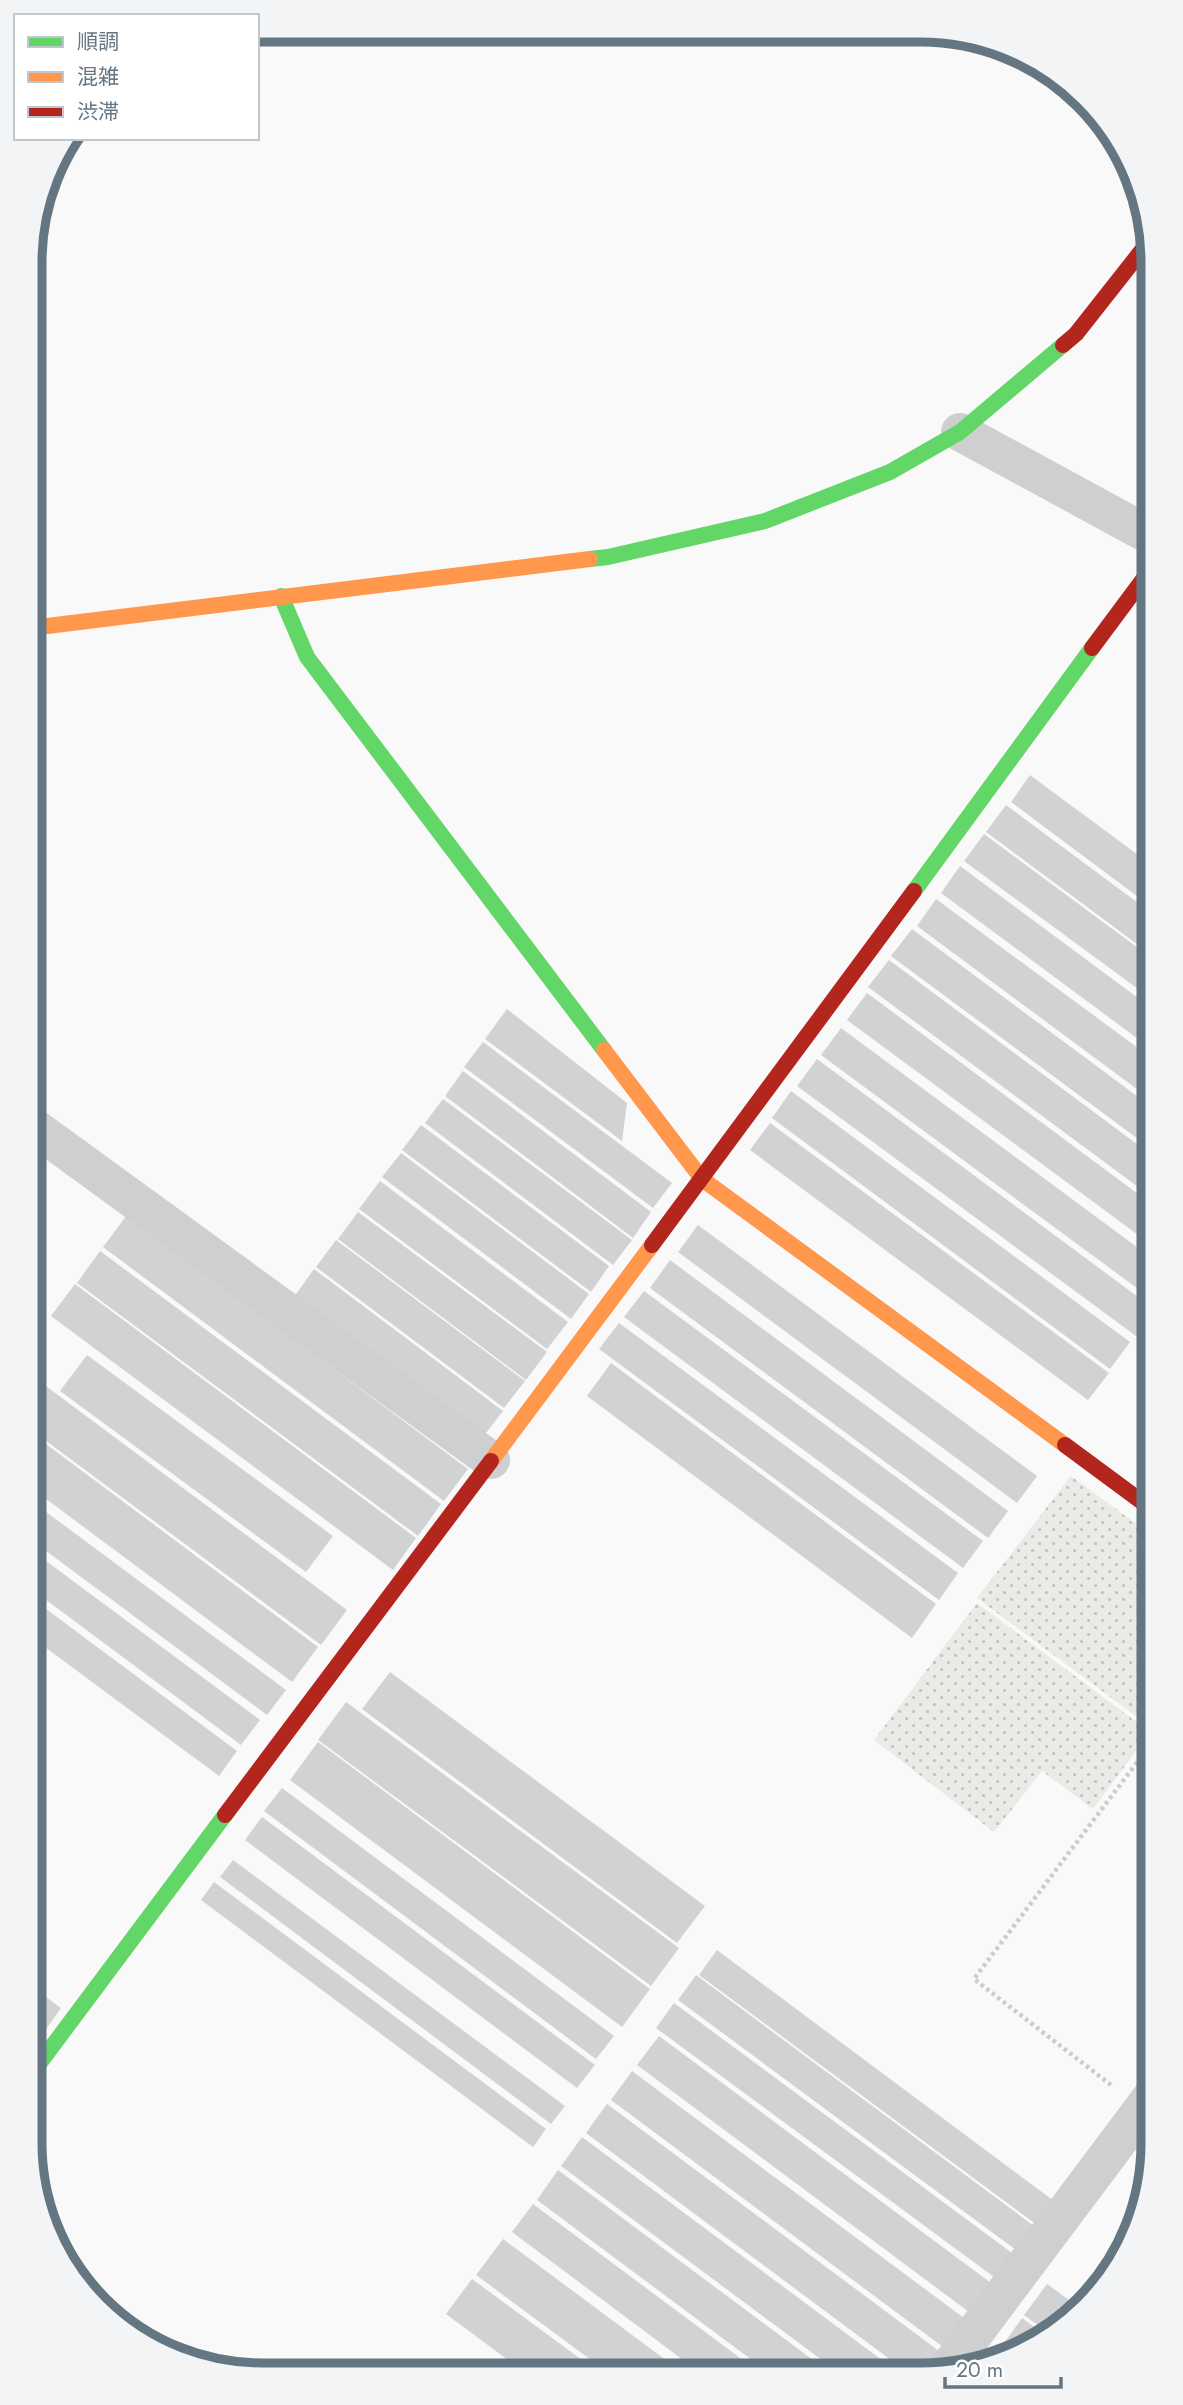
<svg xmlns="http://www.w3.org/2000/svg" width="1183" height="2405" viewBox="0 0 1183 2405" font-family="Jost,'Noto Sans JP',sans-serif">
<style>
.grass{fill:url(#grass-dots)}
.building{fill:#d0d2d3}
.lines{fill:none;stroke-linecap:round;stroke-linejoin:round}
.path{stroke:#cbcccd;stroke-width:4.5;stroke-dasharray:3.5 3.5;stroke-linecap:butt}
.street{stroke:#cecfd0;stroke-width:38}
.fast{stroke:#63d668;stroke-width:16}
.slow{stroke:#ff974d;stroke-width:16}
.jam{stroke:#b3261e;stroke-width:16}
.rim{fill:none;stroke:#657683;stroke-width:9}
</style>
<defs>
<pattern id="grass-dots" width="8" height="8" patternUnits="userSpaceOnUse" patternTransform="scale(1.75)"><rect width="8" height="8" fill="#e8ebe6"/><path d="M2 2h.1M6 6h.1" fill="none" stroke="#c0c3c0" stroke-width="1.8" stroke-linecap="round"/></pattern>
</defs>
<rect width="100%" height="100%" fill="#f9f9f9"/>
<g class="grass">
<polygon points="1071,1476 1153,1536 1153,1729 977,1598"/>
<polygon points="977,1603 1150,1732 1093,1809 1042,1771 994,1832 874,1740"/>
</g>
<g class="building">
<polygon points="1030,775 1153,866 1153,908 1011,802"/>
<polygon points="1006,805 1153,914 1153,956 986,832"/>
<polygon points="984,834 1153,959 1153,1000 964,861"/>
<polygon points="960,866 1153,1009 1153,1050 941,893"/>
<polygon points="936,899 1153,1059 1153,1101 917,926"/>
<polygon points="912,929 1153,1108 1153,1150 891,956"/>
<polygon points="889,960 1153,1156 1153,1198 868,987"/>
<polygon points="867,993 1153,1205 1153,1246 847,1020"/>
<polygon points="507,1009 627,1103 622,1141 485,1039"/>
<polygon points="841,1028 1153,1259 1153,1300 821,1055"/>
<polygon points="483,1042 672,1183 653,1208 464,1067"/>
<polygon points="817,1059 1153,1308 1153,1313 1136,1336 797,1086"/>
<polygon points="463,1071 651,1212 633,1238 445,1096"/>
<polygon points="791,1091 1130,1342 1110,1369 772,1118"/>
<polygon points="443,1099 632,1240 613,1265 425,1123"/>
<polygon points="770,1123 1109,1373 1088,1400 750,1150"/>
<polygon points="421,1125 609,1266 591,1292 402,1150"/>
<polygon points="401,1153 589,1294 571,1319 382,1177"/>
<polygon points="380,1181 568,1322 547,1349 359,1209"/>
<polygon points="358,1212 547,1352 526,1380 338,1239"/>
<polygon points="127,1215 468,1469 444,1501 103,1247"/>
<polygon points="698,1225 1037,1476 1017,1503 678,1252"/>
<polygon points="336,1240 525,1381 504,1408 316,1267"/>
<polygon points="100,1251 441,1504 418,1536 77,1283"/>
<polygon points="670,1260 1008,1511 988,1538 650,1288"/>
<polygon points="314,1269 503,1411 482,1438 294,1297"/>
<polygon points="75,1284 416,1538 393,1570 51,1316"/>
<polygon points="644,1291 983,1541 963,1568 624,1317"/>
<polygon points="619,1323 958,1573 939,1600 599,1349"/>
<polygon points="87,1355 333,1536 306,1572 60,1391"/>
<polygon points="611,1363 936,1604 912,1638 587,1396"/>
<polygon points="31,1375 347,1610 321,1645 30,1429"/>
<polygon points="30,1432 318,1647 292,1682 30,1487"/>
<polygon points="30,1500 286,1690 267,1715 30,1539"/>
<polygon points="30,1549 260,1720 241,1745 30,1588"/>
<polygon points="30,1597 237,1751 219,1776 30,1636"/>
<polygon points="390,1672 705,1906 677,1943 362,1709"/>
<polygon points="346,1702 679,1948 651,1986 318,1740"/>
<polygon points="318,1742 650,1989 622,2027 290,1780"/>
<polygon points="282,1788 614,2036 596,2059 264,1811"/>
<polygon points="262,1817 595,2065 577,2088 245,1840"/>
<polygon points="233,1860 565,2106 551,2124 220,1877"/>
<polygon points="214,1882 546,2129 533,2147 201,1900"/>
<polygon points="717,1950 1054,2201 1037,2225 699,1975"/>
<polygon points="696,1975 1034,2226 1016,2250 678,2000"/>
<polygon points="30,1985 61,2008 42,2035 30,2025"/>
<polygon points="674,2003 1012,2253 994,2277 656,2028"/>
<polygon points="659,2036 991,2283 969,2312 637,2065"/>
<polygon points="632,2071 964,2318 943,2347 611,2100"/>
<polygon points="607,2104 939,2351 921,2375 911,2375 586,2133"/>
<polygon points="582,2137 902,2375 842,2375 561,2166"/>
<polygon points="558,2170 833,2375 772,2375 537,2200"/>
<polygon points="533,2204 763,2375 703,2375 512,2232"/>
<polygon points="503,2239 686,2375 610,2374 476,2275"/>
<polygon points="472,2279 601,2374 527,2374 446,2314"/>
<polygon points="1047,2284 1080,2308 1051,2335 1024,2315"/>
<polygon points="1022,2318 1048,2337 1013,2354 1002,2346"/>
<polygon points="998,2351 1007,2357 989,2364"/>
</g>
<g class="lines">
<polyline class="path" points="1111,2085 974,1979 1153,1741"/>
<g class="street">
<polyline points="960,432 1153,537"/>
<polyline points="31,1125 491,1460"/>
<polyline points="946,2371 1153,2095"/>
</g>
<g class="fast">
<polyline points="590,559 608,557 765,521 890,472 960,432 1063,345"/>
<polyline points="281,596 307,657 604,1050"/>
<polyline points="914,891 1092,648"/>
<polyline points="30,2076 225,1815"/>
</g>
<g class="slow">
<polyline points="31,628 590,559"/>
<polyline points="604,1050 702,1179 1065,1445"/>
<polyline points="491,1461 652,1245"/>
</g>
<g class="jam">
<polyline points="1063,345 1076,334 1150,240"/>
<polyline points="1092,648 1153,566"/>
<polyline points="652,1245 914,891"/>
<polyline points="1065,1445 1153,1510"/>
<polyline points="225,1815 491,1461"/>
</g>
</g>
<path d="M0 0H1183V2405H0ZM262 42H921A220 220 0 0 1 1141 262V2143A220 220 0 0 1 921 2363H262A220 220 0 0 1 42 2143V262A220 220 0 0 1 262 42Z" fill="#f3f4f5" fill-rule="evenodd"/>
<path class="rim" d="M262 42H921A220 220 0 0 1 1141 262V2143A220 220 0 0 1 921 2363H262A220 220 0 0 1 42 2143V262A220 220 0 0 1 262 42Z"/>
<rect x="14" y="14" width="245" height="126" fill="#ffffff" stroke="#c1c8cd" stroke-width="2"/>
<rect x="28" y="37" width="35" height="10" fill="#63d668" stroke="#c1c8cd" stroke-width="2"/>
<text x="77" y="49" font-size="21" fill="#657683">順調</text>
<rect x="28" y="72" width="35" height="10" fill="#ff974d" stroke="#c1c8cd" stroke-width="2"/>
<text x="77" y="84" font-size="21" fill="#657683">混雑</text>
<rect x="28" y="107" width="35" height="10" fill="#b3261e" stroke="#c1c8cd" stroke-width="2"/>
<text x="77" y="119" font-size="21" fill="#657683">渋滞</text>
<path d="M945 2377v10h116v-10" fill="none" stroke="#657683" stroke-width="3.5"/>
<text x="956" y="2377" font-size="21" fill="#657683" stroke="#ffffff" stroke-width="5" paint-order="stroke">20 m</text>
</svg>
